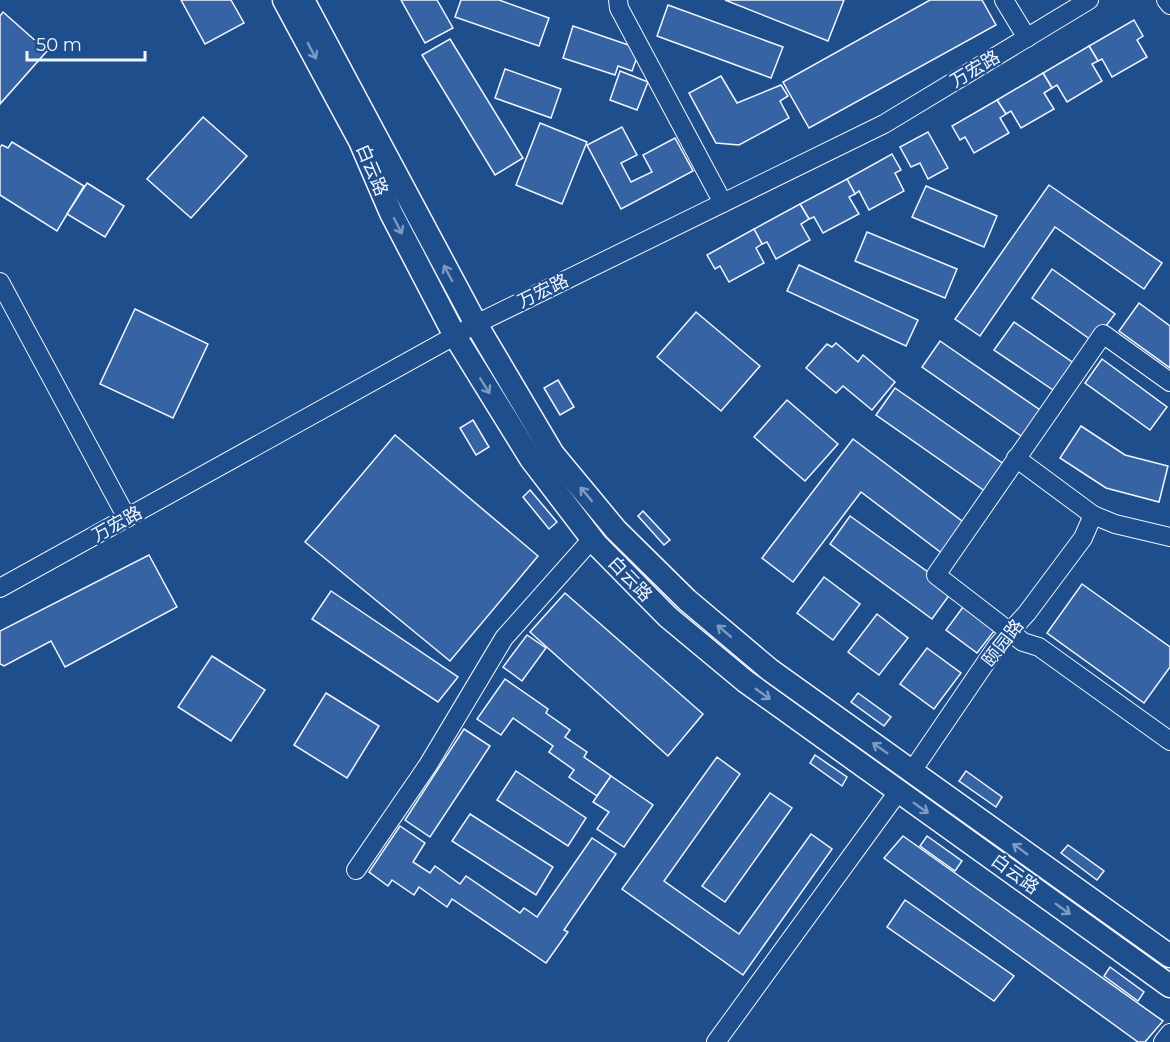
<svg xmlns="http://www.w3.org/2000/svg" width="1170" height="1042" viewBox="0 0 1170 1042" font-family="Montserrat,'Noto Sans SC',sans-serif">
<style>
.building{fill:#3563a3;stroke:#f2f6ff;stroke-width:1.5}
.lines{fill:none;stroke-linecap:round;stroke-linejoin:round}
.minor-casing{stroke:#f2f6ff;stroke-width:20}
.major-casing{stroke:#f2f6ff;stroke-width:25}
.minor{stroke:#1f4e8c;stroke-width:18}
.major{stroke:#1f4e8c;stroke-width:22}
.oneway{stroke:#7e9ac0}
.labels{text-anchor:middle;dominant-baseline:central;stroke-width:4.5;stroke-linejoin:round;paint-order:stroke}
.street-label{font-size:18px;fill:#f2f6ff;stroke:#1f4e8c}
</style>
<rect width="100%" height="100%" fill="#1f4e8c"/>
<g class="building">
<polygon points="181,0 231,0 244,23 205,44"/>
<polygon points="401,0 437,0 453,28 425,43"/>
<polygon points="461,0 499,0 549,18 539,46 455,17"/>
<polygon points="725,0 844,0 828,41"/>
<polygon points="930,0 982,0 996,25 809,128 783,82"/>
<polygon points="668,5 783,47 771,78 657,36"/>
<polygon points="3,12 47,51 0,104 0,16"/>
<polygon points="1134,20 1143,36 1137,40 1147,57 1112,77 1102,59 1098,61 1089,46"/>
<polygon points="573,26 640,49 632,71 618,66 615,75 563,58"/>
<polygon points="450,39 523,158 495,175 422,55"/>
<polygon points="1089,46 1098,61 1092,64 1102,81 1067,102 1057,85 1052,88 1043,73"/>
<polygon points="505,69 561,89 551,118 495,98"/>
<polygon points="620,71 648,82 637,110 610,100"/>
<polygon points="1043,73 1052,88 1044,93 1054,109 1021,128 1011,111 1006,114 997,100"/>
<polygon points="721,76 737,103 781,85 788,96 780,101 789,118 739,145 716,143 689,93"/>
<polygon points="997,100 1006,114 1000,118 1009,133 974,153 965,137 960,140 952,126"/>
<polygon points="203,117 247,156 191,218 147,179"/>
<polygon points="540,123 587,142 562,204 516,185"/>
<polygon points="622,127 637,155 621,163 631,182 652,172 643,155 675,138 693,171 621,209 587,145"/>
<polygon points="928,132 948,168 928,179 920,163 911,167 900,147"/>
<polygon points="12,142 84,186 57,231 0,195 0,147 2,145 8,148"/>
<polygon points="892,154 901,170 895,173 904,191 869,210 859,191 855,194 847,179"/>
<polygon points="847,179 855,194 849,197 859,214 823,233 814,217 809,219 800,204"/>
<polygon points="87,183 124,206 105,237 67,214"/>
<polygon points="1049,185 1162,263 1144,289 1055,227 980,336 955,319"/>
<polygon points="926,186 997,216 984,247 912,217"/>
<polygon points="800,204 809,219 801,224 810,240 776,259 767,242 762,244 754,229"/>
<polygon points="754,229 762,244 756,248 764,263 729,282 720,266 715,269 707,255"/>
<polygon points="867,232 957,269 945,298 855,261"/>
<polygon points="799,265 918,320 906,346 787,291"/>
<polygon points="1052,269 1115,314 1094,342 1032,298"/>
<polygon points="1139,303 1170,326 1170,368 1119,331"/>
<polygon points="135,309 208,344 173,418 100,384"/>
<polygon points="696,312 760,366 721,411 657,357"/>
<polygon points="1014,322 1078,366 1059,394 994,350"/>
<polygon points="940,341 1043,412 1024,438 922,367"/>
<polygon points="836,343 858,362 863,355 895,382 872,410 843,386 836,393 806,368 827,344 832,347"/>
<polygon points="1102,359 1167,407 1150,430 1085,383"/>
<polygon points="558,380 574,407 560,415 544,388"/>
<polygon points="895,388 1008,467 989,494 876,415"/>
<polygon points="787,400 838,444 805,481 754,437"/>
<polygon points="473,420 489,447 476,455 460,428"/>
<polygon points="1081,426 1125,455 1168,466 1159,502 1106,488 1060,458"/>
<polygon points="395,435 538,556 450,661 305,542"/>
<polygon points="853,439 966,524 943,554 861,492 793,582 762,558"/>
<polygon points="530,490 557,522 549,529 523,497"/>
<polygon points="643,511 670,540 664,545 638,516"/>
<polygon points="850,516 953,590 932,619 830,544"/>
<polygon points="149,555 177,607 65,667 51,641 4,666 0,664 0,631"/>
<polygon points="824,577 860,604 833,640 797,613"/>
<polygon points="1082,584 1170,647 1170,667 1144,703 1047,633"/>
<polygon points="331,591 458,677 438,702 312,619"/>
<polygon points="565,593 703,714 668,756 530,632"/>
<polygon points="966,603 998,626 977,653 946,630"/>
<polygon points="877,614 908,638 879,675 848,652"/>
<polygon points="527,635 546,648 522,681 503,667"/>
<polygon points="927,648 961,673 934,709 900,684"/>
<polygon points="212,656 265,690 231,741 178,707"/>
<polygon points="505,679 548,709 546,713 570,730 565,737 587,752 584,757 611,776 597,796 569,777 574,770 549,752 553,746 513,718 501,735 477,719"/>
<polygon points="326,693 379,726 347,778 294,745"/>
<polygon points="858,693 891,717 884,726 851,702"/>
<polygon points="464,729 490,746 430,837 405,820"/>
<polygon points="815,755 847,777 842,786 810,763"/>
<polygon points="717,757 740,774 664,881 739,934 811,834 832,849 743,975 622,889"/>
<polygon points="516,771 586,818 568,846 497,800"/>
<polygon points="966,771 1002,797 996,807 959,781"/>
<polygon points="611,776 653,805 624,847 597,829 609,812 593,802"/>
<polygon points="770,793 792,808 725,902 702,886"/>
<polygon points="470,814 553,867 536,895 452,841"/>
<polygon points="400,826 425,843 413,862 430,873 435,866 460,884 466,876 520,913 524,908 537,917 592,838 616,854 564,930 568,932 546,963 452,899 447,907 419,887 414,895 392,880 388,886 369,872"/>
<polygon points="903,836 1163,1021 1145,1042 1138,1042 884,858"/>
<polygon points="927,836 962,861 955,871 920,846"/>
<polygon points="1068,845 1104,871 1097,880 1061,853"/>
<polygon points="905,900 1014,976 994,1001 887,927"/>
<polygon points="1110,967 1144,992 1138,1001 1104,976"/>
</g>
<g class="lines">
<g class="minor-casing">
<g id="minor">
<polyline points="618,0 619,8 723,203"/>
<polyline points="1004,0 1027,38"/>
<polyline points="1166,0 1170,5"/>
<polyline points="0,282 127,518"/>
<polyline points="1170,382 1103,334 936,575 1023,642 1039,647 1170,741"/>
<polyline points="1016,458 1093,515 1115,524 1170,537"/>
<polyline points="0,588 476,324 884,124 1089,0"/>
<polyline points="912,771 997,646 1027,613 1083,538 1093,515"/>
<polyline points="356,870 428,765 504,638 592,539"/>
<polyline points="716,1042 898,792"/>
<polyline points="1163,1042 1170,1033"/>
</g>
</g>
<g class="major-casing">
<g id="major">
<polyline points="284,0 360,141 391,213 455,336 531,459 596,544 668,617 745,681 1170,986"/>
<polyline points="303,0 476,324 553,454 616,530 687,600 770,670 1170,956"/>
</g>
</g>
<use href="#minor" class="minor"/>
<use href="#major" class="major"/>
</g>
<defs><path id="oneway-shaft" d="M-6 0H5M1.5-3L5.5 0L1.5 3" fill="none" stroke-width="1.6" stroke-linecap="round" stroke-linejoin="round" transform="scale(1.5)"/></defs>
<g class="oneway">
<use href="#oneway-shaft" transform="translate(312 51) rotate(62)"/>
<use href="#oneway-shaft" transform="translate(398 226) rotate(63)"/>
<use href="#oneway-shaft" transform="translate(448 273) rotate(-118)"/>
<use href="#oneway-shaft" transform="translate(485 386) rotate(58)"/>
<use href="#oneway-shaft" transform="translate(586 494) rotate(-130)"/>
<use href="#oneway-shaft" transform="translate(724 631) rotate(-140)"/>
<use href="#oneway-shaft" transform="translate(763 694) rotate(36)"/>
<use href="#oneway-shaft" transform="translate(880 748) rotate(-145)"/>
<use href="#oneway-shaft" transform="translate(921 808) rotate(35)"/>
<use href="#oneway-shaft" transform="translate(1020 849) rotate(-144)"/>
<use href="#oneway-shaft" transform="translate(1063 909) rotate(36)"/>
</g>
<g class="labels">
<g class="street-label">
<text transform="translate(975 69) rotate(-31)">万宏路</text>
<text transform="translate(372 170) rotate(67)">白云路</text>
<text transform="translate(543 291) rotate(-26)">万宏路</text>
<text transform="translate(117 524) rotate(-29)">万宏路</text>
<text transform="translate(630 579) rotate(46)">白云路</text>
<text transform="translate(1003 643) rotate(-52)">颐园路</text>
<text transform="translate(1015 874) rotate(36)">白云路</text>
</g>
</g>
<path d="M27 51v9h118v-9" fill="none" stroke="#f2f6ff" stroke-width="3"/>
<text x="36" y="51" font-size="18" fill="#f2f6ff" stroke="#1f4e8c" stroke-width="4.5" paint-order="stroke">50 m</text>
</svg>
